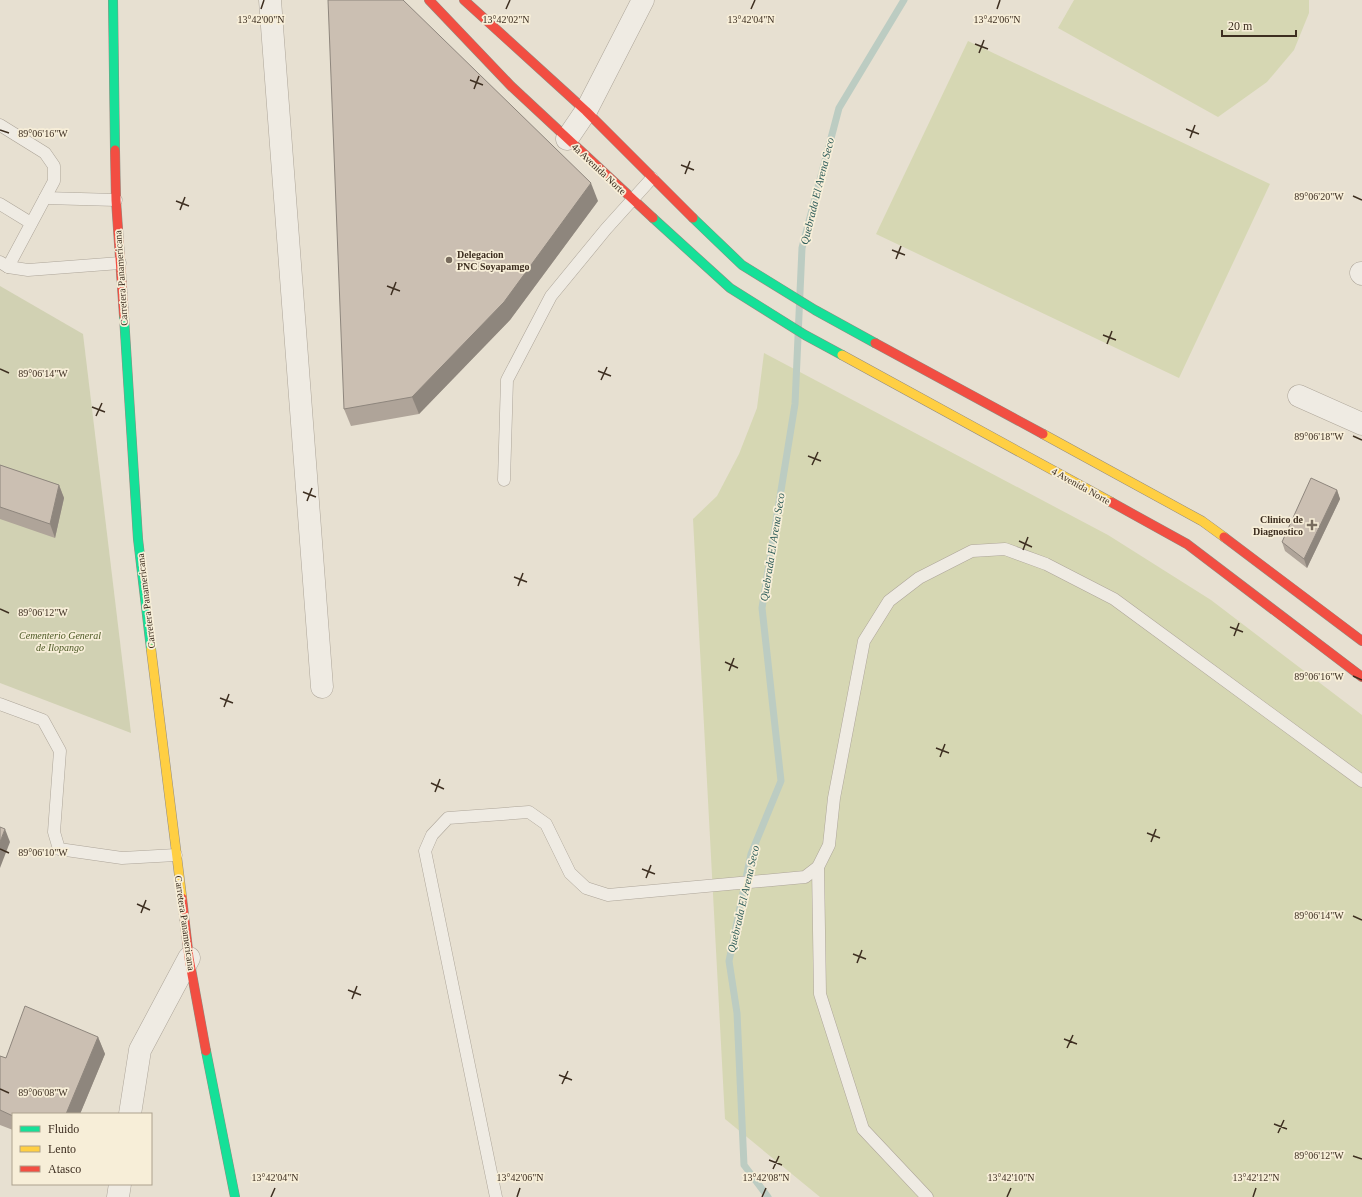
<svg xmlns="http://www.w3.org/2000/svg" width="1362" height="1197" viewBox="0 0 1362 1197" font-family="Georgia,serif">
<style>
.green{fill:#d6d7b3}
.cemetery{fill:#d1d1b3}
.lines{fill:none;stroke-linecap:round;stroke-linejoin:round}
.stream{stroke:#bcccc2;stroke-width:7}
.lane-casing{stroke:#ada599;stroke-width:13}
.street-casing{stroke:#ada599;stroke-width:23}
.fast-casing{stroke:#928b80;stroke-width:10}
.slow-casing{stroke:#928b80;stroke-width:10}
.jam-casing{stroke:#928b80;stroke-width:10}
.lane{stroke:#efebe3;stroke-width:12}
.street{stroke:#efebe3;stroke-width:22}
.fast{stroke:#16e098;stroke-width:9}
.slow{stroke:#ffcf43;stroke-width:9}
.jam{stroke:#f24e42;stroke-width:9}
.wall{fill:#afa499}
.shaded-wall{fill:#8e867d}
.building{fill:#cbbfb2;stroke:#8e867d}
.ticks{fill:none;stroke:#3d2e20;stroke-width:1.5}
.poi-dot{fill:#786c5e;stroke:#f7eed8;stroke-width:1.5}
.labels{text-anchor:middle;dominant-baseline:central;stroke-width:3.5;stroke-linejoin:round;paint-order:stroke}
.street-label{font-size:10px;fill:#3d2e20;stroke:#f7eed8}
.poi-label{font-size:10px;font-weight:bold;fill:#3d2e20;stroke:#f7eed8;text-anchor:start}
.park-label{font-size:10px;font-style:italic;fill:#4d5a26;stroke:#f7eed8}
.water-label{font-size:11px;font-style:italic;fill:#2f5d5a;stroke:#f7eed8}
.ticks-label{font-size:10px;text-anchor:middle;fill:#3d2e20;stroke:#f7eed8;stroke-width:3.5;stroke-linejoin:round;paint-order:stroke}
</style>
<rect width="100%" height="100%" fill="#e7e0d1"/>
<g class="green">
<polygon points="1074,0 1309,0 1309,13 1294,50 1267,82 1218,117 1058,28"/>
<polygon points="968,41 1270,184 1179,378 876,234"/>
<polygon points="764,353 1108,535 1211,600 1362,715 1362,1197 820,1197 725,1119 693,519 717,496 739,454 757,408"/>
</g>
<polygon class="cemetery" points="0,286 83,334 131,733 0,683"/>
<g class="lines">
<polyline class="stream" points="768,1197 744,1165 737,1013 729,961 751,854 781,781 762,608 795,404 802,248 839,108 904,0"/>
<g class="lane-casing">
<g id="lane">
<polyline points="0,125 45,153 54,166 54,181 8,267 0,262"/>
<polyline points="45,198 116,200"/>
<polyline points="0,204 31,223"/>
<polyline points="8,267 28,270 120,263"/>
<polyline points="504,480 507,380 551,296 606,229 652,178"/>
<polyline points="0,704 43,720 60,751 54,832 59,849 122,858 176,855"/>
<polyline points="496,1197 425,851 432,835 448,818 529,812 546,824 570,873 586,888 608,895 805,877 818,867"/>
<polyline points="927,1197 863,1129 820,994 818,867 829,845 834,798 864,641 889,601 919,578 972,551 1005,549 1046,564 1114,599 1362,781"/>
</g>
</g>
<g class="street-casing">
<g id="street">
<polyline points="270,0 322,687"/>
<polyline points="567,139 586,111 643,0"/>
<polyline points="1361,273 1362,274"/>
<polyline points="1299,396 1362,424"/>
<polyline points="130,1114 140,1050 189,958"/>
<polyline points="118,1197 120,1184"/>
</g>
</g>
<g class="fast-casing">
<g id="fast">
<polyline points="113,0 115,150"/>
<polyline points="653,218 730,288 805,335 842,355"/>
<polyline points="693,218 742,265 815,310 875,343"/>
<polyline points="124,316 138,539 151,649"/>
<polyline points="206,1051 235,1197"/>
</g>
</g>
<g class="slow-casing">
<g id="slow">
<polyline points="842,355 1111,502"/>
<polyline points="1043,434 1202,521 1224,537"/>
<polyline points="151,649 182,898"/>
</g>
</g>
<g class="jam-casing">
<g id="jam">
<polyline points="429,0 511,86 653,218"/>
<polyline points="464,0 586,111 693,218"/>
<polyline points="115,150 116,200 124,316"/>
<polyline points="875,343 1043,434"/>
<polyline points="1111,502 1187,544 1362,677"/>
<polyline points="1224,537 1362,641"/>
<polyline points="182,898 189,958 206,1051"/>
</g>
</g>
<use href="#lane" class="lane"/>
<use href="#street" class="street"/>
<use href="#fast" class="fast"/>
<use href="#slow" class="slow"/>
<use href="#jam" class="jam"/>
</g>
<g class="wall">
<polygon points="598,201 510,320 419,414 351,426 344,409"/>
<polygon points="0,465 59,485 64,498 55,538 0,519"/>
<polygon points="1337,490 1340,499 1307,568 1285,551 1282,542"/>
<polygon points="98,1037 105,1054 80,1114 13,1114 13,1130 0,1125 0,1056 6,1058"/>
</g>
<g class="shaded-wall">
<polygon points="591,183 598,201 510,320 419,414 412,397"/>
<polygon points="59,485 64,498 55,538 50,524"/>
<polygon points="1337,490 1340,499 1307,568 1304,559"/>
<polygon points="5,829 10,842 0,868 0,842"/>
<polygon points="98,1037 105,1054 80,1114 66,1114"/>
</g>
<g class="building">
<polygon points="328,0 403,0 591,183 504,302 412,397 344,409"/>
<polygon points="0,465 59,485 50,524 0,507"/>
<polygon points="1311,478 1337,490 1304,559 1282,542"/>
<polygon points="0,827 5,829 0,842"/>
<polygon points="25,1006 98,1037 66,1114 13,1114 13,1116 0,1110 0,1056 6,1058"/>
</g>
<path class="ticks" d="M261 9 264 0M506 9 510 0M751 9 755 0M997 9 1000 0M975 44 988 49M979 53 984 40M470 80 483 85M474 89 479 76M1186 129 1199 134M0 130 9 133M1190 138 1195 125M681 165 694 170M685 174 690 161M1353 196 1362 200M176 201 189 206M180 210 185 197M892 250 905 255M896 259 901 246M387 286 400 291M391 295 396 282M1103 335 1116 340M1107 344 1112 331M0 369 9 373M598 371 611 376M601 380 607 367M92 407 105 412M96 416 102 403M1353 436 1362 440M808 456 821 461M812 465 818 452M303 492 316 497M307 501 312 488M1019 541 1032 547M1023 550 1028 537M514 577 527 582M518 586 523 573M0 609 9 613M1230 627 1243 632M1234 636 1239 623M725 662 738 668M729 671 734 658M1353 676 1362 680M220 698 233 703M224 707 229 694M936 748 949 753M940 757 945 744M431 783 444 789M435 792 440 779M1147 833 1160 838M1151 842 1156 829M0 849 9 853M642 869 655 874M646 878 651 865M137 904 150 910M141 913 146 900M1353 916 1362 920M853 954 866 959M857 963 862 950M348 990 361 995M352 999 357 986M1064 1039 1077 1044M1067 1048 1073 1035M559 1075 572 1080M562 1084 568 1071M0 1089 9 1093M1274 1124 1287 1129M1278 1133 1284 1120M1353 1156 1362 1159M769 1160 782 1165M773 1169 779 1156M271 1197 275 1188M517 1197 520 1188M762 1197 766 1188M1007 1197 1011 1188M1253 1197 1256 1188"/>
<g class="poi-dot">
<circle cx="449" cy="260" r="4"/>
<path d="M1310 519h4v4h4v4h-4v4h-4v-4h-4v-4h4z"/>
</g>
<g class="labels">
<g class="street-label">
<text transform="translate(599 169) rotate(43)">4a Avenida Norte</text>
<text transform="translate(121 278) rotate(-94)">Carretera Panamericana</text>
<text transform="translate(1081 486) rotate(29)">4 Avenida Norte</text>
<text transform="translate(146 601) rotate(-97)">Carretera Panamericana</text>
<text transform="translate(185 923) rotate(82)">Carretera Panamericana</text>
</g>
<g class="poi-label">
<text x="457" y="254">Delegacion<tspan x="457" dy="12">PNC Soyapamgo</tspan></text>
<text x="1303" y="519" text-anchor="end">Clinico de<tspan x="1303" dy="12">Diagnostico</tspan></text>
</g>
<g class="park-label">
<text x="60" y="635">Cementerio General<tspan x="60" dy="12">de Ilopango</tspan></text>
</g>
<g class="water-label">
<text transform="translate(817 191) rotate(-76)">Quebrada El Arena Seco</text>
<text transform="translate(772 547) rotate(-81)">Quebrada El Arena Seco</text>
<text transform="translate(743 899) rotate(-77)">Quebrada El Arena Seco</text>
</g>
</g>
<g class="ticks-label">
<text x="506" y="23">13°42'02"N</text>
<text x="751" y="23">13°42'04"N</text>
<text x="997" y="23">13°42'06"N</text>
<text x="261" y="23">13°42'00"N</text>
<text x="43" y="137">89°06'16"W</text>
<text x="1319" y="200">89°06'20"W</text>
<text x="43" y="377">89°06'14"W</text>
<text x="1319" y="440">89°06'18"W</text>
<text x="43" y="616">89°06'12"W</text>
<text x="1319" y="680">89°06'16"W</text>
<text x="43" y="856">89°06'10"W</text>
<text x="1319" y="919">89°06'14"W</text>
<text x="43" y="1096">89°06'08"W</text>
<text x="1319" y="1159">89°06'12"W</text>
<text x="275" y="1181">13°42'04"N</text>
<text x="520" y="1181">13°42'06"N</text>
<text x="766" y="1181">13°42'08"N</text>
<text x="1011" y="1181">13°42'10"N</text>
<text x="1256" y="1181">13°42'12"N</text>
</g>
<rect x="12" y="1113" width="140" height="72" fill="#f7eed8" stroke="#ada18e"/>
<rect x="20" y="1126" width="20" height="6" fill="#16e098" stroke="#ada18e"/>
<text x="48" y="1133" font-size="12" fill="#3d2e20">Fluido</text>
<rect x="20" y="1146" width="20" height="6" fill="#ffcf43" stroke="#ada18e"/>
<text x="48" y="1153" font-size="12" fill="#3d2e20">Lento</text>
<rect x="20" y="1166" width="20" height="6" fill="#f24e42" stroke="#ada18e"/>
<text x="48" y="1173" font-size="12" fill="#3d2e20">Atasco</text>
<path d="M1222 30v6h74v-6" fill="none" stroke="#3d2e20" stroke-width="2"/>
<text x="1228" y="30" font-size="12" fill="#3d2e20" stroke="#f7eed8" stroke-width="3" paint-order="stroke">20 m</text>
</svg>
